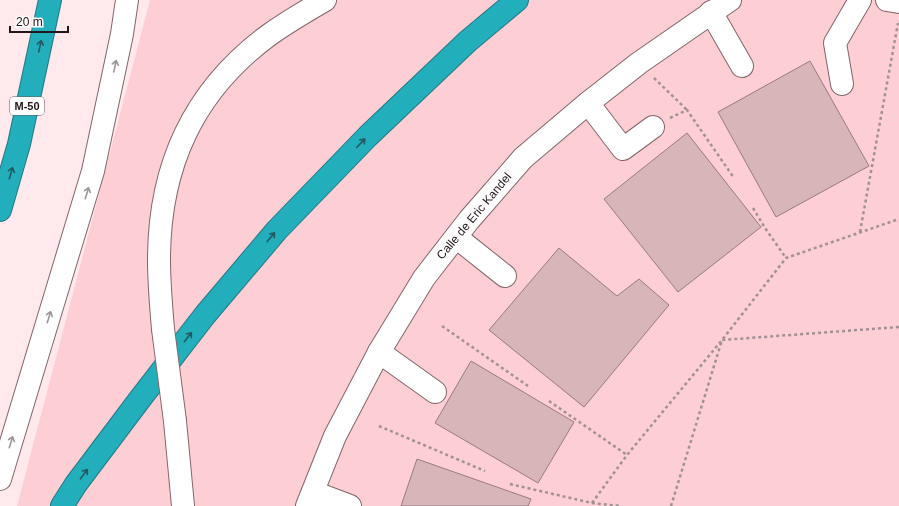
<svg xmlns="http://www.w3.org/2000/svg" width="899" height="506" viewBox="0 0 899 506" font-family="Arial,sans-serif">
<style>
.green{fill:#fdced4}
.building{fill:#d7b5b9;stroke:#997a7e}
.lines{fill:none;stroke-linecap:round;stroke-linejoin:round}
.minor-casing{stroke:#836569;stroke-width:24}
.highway-casing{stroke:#237983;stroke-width:24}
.path{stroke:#a29193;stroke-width:2.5;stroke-dasharray:3 3;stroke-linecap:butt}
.minor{stroke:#fff;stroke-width:22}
.highway{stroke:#23aebc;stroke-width:22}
.minor-bridge-casing{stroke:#836569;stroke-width:24;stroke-linecap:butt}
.minor-bridge{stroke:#fff;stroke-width:22}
.oneway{stroke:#225a62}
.oneway2{stroke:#9c9697}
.labels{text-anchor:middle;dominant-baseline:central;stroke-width:3;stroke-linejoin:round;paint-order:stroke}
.shield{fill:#fdfdfd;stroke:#645b5d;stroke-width:1}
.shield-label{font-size:11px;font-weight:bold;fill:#221618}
.street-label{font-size:12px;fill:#221618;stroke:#fdfdfd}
</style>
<rect width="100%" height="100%" fill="#ffe9ec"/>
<polygon class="green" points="150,0 899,0 899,506 17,506"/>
<g class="building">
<polygon points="810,61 869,166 776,217 718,112"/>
<polygon points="687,133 761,227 678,292 604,199"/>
<polygon points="559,248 617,296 639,279 669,305 584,407 489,330"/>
<polygon points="471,361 574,422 538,483 435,423"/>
<polygon points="417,459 531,499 528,506 401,506"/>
</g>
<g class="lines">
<g class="minor-casing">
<g id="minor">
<polyline points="887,0 899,2"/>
<polyline points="711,12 742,66"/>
<polyline points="842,84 835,43 860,0"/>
<polyline points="588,103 623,149 653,127"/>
<polyline points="456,237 505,276"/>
<path d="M163 329C161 306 159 283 159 260 159 166 193 91 269 35 287 22 306 11 325 0"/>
<polyline points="379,352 435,392"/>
<polyline points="175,421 183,506"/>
<polyline points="0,479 93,171 122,34 127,0"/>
<polyline points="313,492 350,506"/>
<polyline points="307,506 335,436 379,352 424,278 469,220 523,158 588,103 639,63 730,0"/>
</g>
</g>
<g class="highway-casing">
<g id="highway">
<polyline points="0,210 19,144 50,0"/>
<polyline points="62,506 76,484 140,399 205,315 277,230 368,136 468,41 517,0"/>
</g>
</g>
<g class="path">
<polyline points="654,78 687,110"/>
<polyline points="670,118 687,110 734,178"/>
<polyline points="753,208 765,228 786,258"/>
<polyline points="860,232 898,23"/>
<polyline points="442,326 528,386"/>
<polyline points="549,401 627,455"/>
<polyline points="379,426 485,471"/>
<polyline points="510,484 592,503 620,506"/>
<polyline points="592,503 627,455 722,340 786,258 899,219"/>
<polyline points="671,506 722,340 899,327"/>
</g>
<use href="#minor" class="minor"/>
<use href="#highway" class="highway"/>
<g class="minor-bridge-casing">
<polyline id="minor-bridge" points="163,329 175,421"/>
</g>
<use href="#minor-bridge" class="minor-bridge"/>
</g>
<defs><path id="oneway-shaft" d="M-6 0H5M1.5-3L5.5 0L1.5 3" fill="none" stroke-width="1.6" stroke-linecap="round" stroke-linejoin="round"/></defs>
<g class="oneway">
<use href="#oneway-shaft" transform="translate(40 46) rotate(-78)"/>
<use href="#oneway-shaft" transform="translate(361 143) rotate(-46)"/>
<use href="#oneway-shaft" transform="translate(11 173) rotate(-74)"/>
<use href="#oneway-shaft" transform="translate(271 237) rotate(-50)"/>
<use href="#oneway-shaft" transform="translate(188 337) rotate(-52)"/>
<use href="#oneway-shaft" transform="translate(84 474) rotate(-53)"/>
</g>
<g class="oneway2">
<use href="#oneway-shaft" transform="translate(115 66) rotate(-78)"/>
<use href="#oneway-shaft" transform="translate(87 193) rotate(-73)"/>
<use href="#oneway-shaft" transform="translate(49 317) rotate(-73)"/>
<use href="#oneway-shaft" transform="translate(11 442) rotate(-73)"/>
</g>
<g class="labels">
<rect class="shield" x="10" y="97" width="34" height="18" rx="3"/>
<g class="shield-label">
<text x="27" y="106">M-50</text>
</g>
<g class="street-label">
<text transform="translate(474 216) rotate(-50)">Calle de Eric Kandel</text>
</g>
</g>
<path d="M10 26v6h58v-6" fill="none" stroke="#221618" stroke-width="2"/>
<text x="16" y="26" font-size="12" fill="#221618" stroke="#fdfdfd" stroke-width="3" paint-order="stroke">20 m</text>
</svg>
